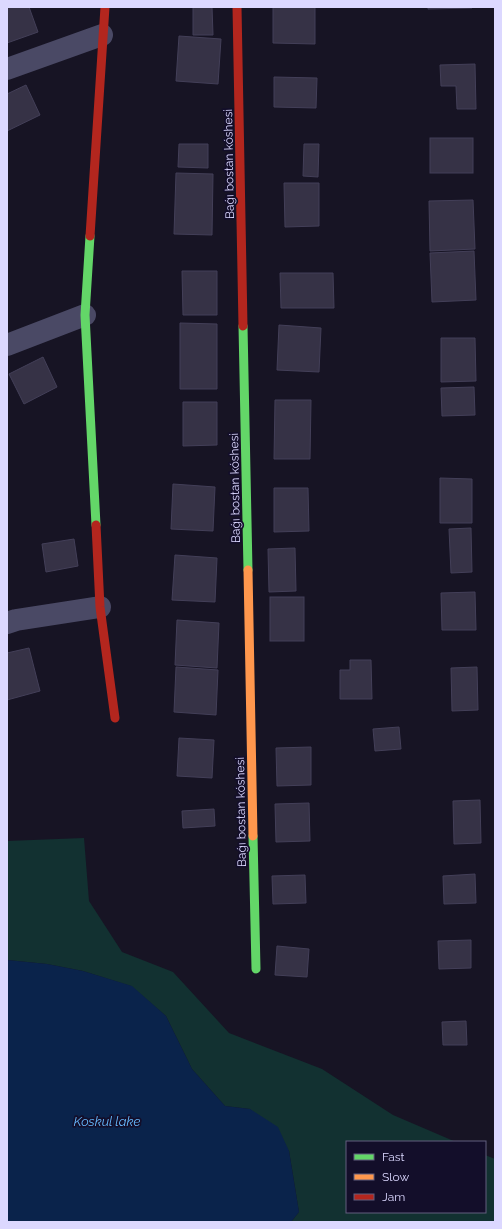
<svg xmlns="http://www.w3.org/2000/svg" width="502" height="1229" viewBox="0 0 502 1229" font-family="Raleway,sans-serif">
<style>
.green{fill:#123131}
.water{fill:#0a234b}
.building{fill:#363246;stroke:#433f58}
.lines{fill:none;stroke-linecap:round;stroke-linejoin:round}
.street{stroke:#4a4965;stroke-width:22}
.fast{stroke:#63d668;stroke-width:9}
.slow{stroke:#ff974d;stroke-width:9}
.jam{stroke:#b3261e;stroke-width:9}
.labels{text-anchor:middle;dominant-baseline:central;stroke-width:3.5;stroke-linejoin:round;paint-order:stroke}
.street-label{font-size:12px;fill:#dcd8ff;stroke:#130e2a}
.water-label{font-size:13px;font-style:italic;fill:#66baff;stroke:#130e2a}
</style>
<rect width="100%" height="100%" fill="#171424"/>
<polygon class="green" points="84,838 89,901 122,952 173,972 229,1033 322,1069 393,1115 456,1142 347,1142 347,1212 485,1212 485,1155 495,1159 495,1222 291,1222 299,1212 289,1151 250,1109 225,1106 192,1069 166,1016 131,986 83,971 47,964 7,960 7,841"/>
<polygon class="water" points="7,960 47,964 83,971 132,986 166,1016 192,1069 225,1106 250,1109 278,1127 289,1151 299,1212 291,1222 7,1222"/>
<g class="building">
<polygon points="7,7 29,7 38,32 7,43"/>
<polygon points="193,7 212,7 213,35 193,35"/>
<polygon points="273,7 315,7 315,44 273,43"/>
<polygon points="428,7 472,7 472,8 428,9"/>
<polygon points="179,36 221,39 218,84 176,81"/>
<polygon points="475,64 476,109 457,109 456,86 441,86 440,65"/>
<polygon points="274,77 317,78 316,108 274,107"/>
<polygon points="26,85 40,115 7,131 7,94"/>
<rect x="430" y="138" width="43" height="35"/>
<polygon points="179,144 208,144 208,168 178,167"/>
<polygon points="304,144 319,144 318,177 303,176"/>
<polygon points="176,173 213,174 212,235 174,234"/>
<polygon points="284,183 319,183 319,226 285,227"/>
<polygon points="473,200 475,249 430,251 429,201"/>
<polygon points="474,251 476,300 432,302 430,253"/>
<polygon points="182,271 217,271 217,315 183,315"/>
<polygon points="280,273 333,273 334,308 281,308"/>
<polygon points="180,323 217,324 217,389 180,389"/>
<polygon points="279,325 321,328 319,372 277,370"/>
<polygon points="441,338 475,338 476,381 441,382"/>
<polygon points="43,357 57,387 24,404 9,374"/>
<polygon points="474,387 475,415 442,416 441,388"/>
<polygon points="275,400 311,400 310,459 274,459"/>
<polygon points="183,402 217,402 217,445 183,446"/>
<polygon points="440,478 472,479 472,523 440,523"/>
<polygon points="173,484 215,487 213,531 171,529"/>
<polygon points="274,488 308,488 309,531 274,532"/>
<polygon points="471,528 472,572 451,573 449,529"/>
<polygon points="74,539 78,566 46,572 42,544"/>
<polygon points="295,548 296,591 269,592 268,549"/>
<polygon points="175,555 217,558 215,602 172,600"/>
<polygon points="475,592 476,630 442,630 441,593"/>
<rect x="270" y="597" width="34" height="44"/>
<polygon points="177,620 219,623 217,668 175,665"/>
<polygon points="29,648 40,691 7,700 7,653"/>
<polygon points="350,660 371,660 372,699 340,699 340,670 350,670"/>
<polygon points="176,667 218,670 216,715 174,712"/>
<polygon points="477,667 478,710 452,711 451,668"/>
<polygon points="399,727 401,749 375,751 373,729"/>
<polygon points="179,738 214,740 212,778 177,776"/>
<polygon points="311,747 311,785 277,786 276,748"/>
<polygon points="480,800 481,843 454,844 453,801"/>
<polygon points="309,803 310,841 276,842 275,804"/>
<polygon points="214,809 215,826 183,828 182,811"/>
<polygon points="475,874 476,903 444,904 443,876"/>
<polygon points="305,875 306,903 273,904 272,876"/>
<polygon points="471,940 471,968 439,969 438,941"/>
<polygon points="277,946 309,949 307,977 275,975"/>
<polygon points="466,1021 467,1045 443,1045 442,1022"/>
</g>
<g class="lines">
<g class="street">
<polyline points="7,69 102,35"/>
<polyline points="7,345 85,315"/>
<polyline points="7,623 16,620 100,607"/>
</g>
<g class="fast">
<polyline points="90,236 85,315 96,525"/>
<polyline points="243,326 248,570"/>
<polyline points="253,836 256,969"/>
</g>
<polyline class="slow" points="248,570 253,836"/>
<g class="jam">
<polyline points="237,7 243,326"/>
<polyline points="90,236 105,7"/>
<polyline points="96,525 100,607 115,718"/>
</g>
</g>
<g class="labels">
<g class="street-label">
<text transform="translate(229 164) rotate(-91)">Baǵı bostan kóshesi</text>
<text transform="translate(235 488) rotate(-91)">Baǵı bostan kóshesi</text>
<text transform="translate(241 812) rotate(-91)">Baǵı bostan kóshesi</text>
</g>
<g class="water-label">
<text x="107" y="1121">Koskul lake</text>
</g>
</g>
<rect width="502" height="1229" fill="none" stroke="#dcd8ff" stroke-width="16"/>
<rect x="346" y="1141" width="140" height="72" fill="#130e2a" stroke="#635f7f"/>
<rect x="354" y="1154" width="20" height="6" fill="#63d668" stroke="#635f7f"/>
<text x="382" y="1161" font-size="12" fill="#dcd8ff">Fast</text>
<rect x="354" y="1174" width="20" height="6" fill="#ff974d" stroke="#635f7f"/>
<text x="382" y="1181" font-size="12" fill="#dcd8ff">Slow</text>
<rect x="354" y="1194" width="20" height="6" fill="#b3261e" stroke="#635f7f"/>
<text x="382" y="1201" font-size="12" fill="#dcd8ff">Jam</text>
</svg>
